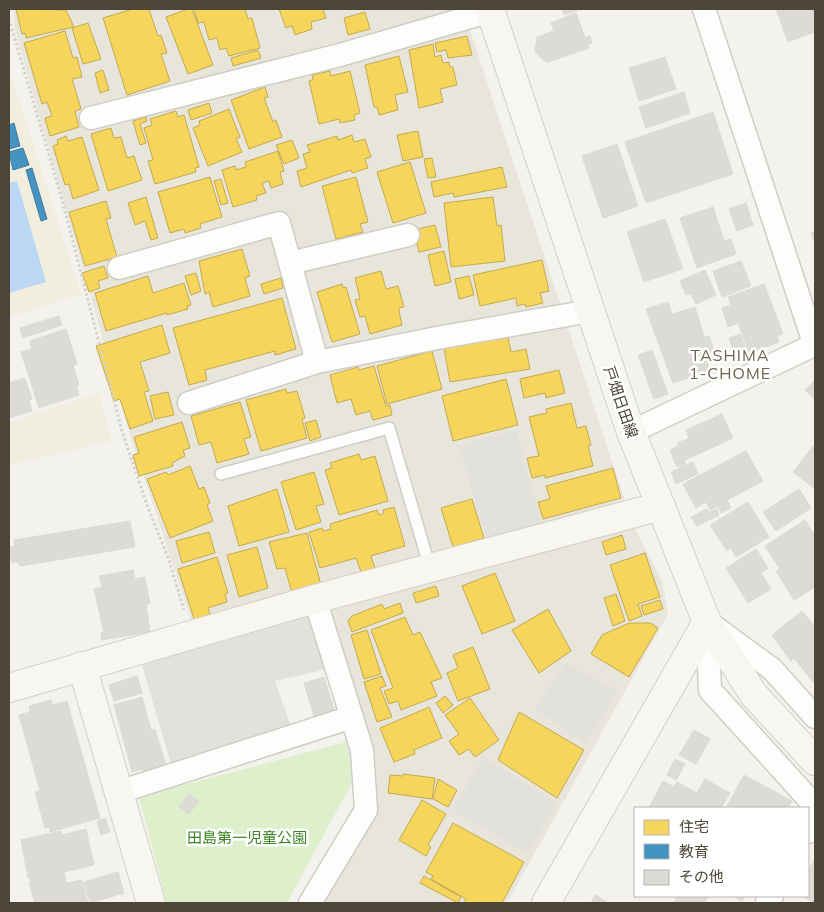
<svg xmlns="http://www.w3.org/2000/svg" width="824" height="912" viewBox="0 0 824 912" font-family="Mulish,'Noto Sans JP',sans-serif">
<style>
.residential{fill:#e8e5da}
.education{fill:#f1eedf}
.green{fill:#ddf0cb}
.parking{fill:#e3e1dc}
.water{fill:#bbd7f4}
.homes{fill:#f6d55c;stroke:#c3aa51}
.schools{fill:#4393c3;stroke:#457c99}
.building{fill:#dddbd5;stroke:#dcdad3}
.lines{fill:none;stroke-linecap:round;stroke-linejoin:round}
.lane-casing{stroke:#cfcdc7;stroke-width:14}
.street-casing{stroke:#cfcdc7;stroke-width:25}
.secondary-casing{stroke:#d3d0c4;stroke-width:30}
.path{stroke:#d3d2cb;stroke-width:3;stroke-dasharray:2.5 2.5;stroke-linecap:butt}
.lane{stroke:#fdfdfc;stroke-width:11}
.street{stroke:#fdfdfc;stroke-width:22}
.secondary{stroke:#f7f6f1;stroke-width:28}
.labels{text-anchor:middle;dominant-baseline:central;stroke-width:5;stroke-linejoin:round;paint-order:stroke}
.street-label{font-size:15px;fill:#4b4637;stroke:#fff}
.park-label{font-size:15px;fill:#3e8424;stroke:#fff}
.neighbourhood-label{font-size:16px;letter-spacing:1px;fill:#6f654d;stroke:#fff}
</style>
<rect width="100%" height="100%" fill="#f3f2ed"/>
<g class="residential">
<polygon points="12,9 463,9 627,507 194,628 130,435 15,30"/>
<polygon points="632,523 662,581 668,614 507,903 320,903 373,816 370,755 329,602"/>
</g>
<g class="education">
<polygon points="9,68 81,294 9,317"/>
<polygon points="99,393 112,441 9,465 9,422"/>
</g>
<polygon class="green" points="350,741 361,766 287,903 167,903 139,797"/>
<g class="parking">
<polygon points="517,430 541,525 487,540 459,446"/>
<polygon points="315,612 332,668 275,681 292,729 172,768 142,665"/>
<polygon points="565,663 618,690 585,744 535,709"/>
<polygon points="483,757 556,803 528,854 453,811"/>
</g>
<polygon class="water" points="17,181 46,282 9,293 9,183"/>
<g class="homes">
<polygon points="16,9 66,10 74,27 26,38 25,33 22,34"/>
<polygon points="133,9 149,9 158,36 161,35 167,53 161,54 170,81 127,95 103,18"/>
<polygon points="188,9 192,9 213,65 188,74 166,17"/>
<polygon points="194,9 245,9 248,19 252,18 260,48 229,56 226,48 220,50 217,38 209,40 204,22 198,23"/>
<polygon points="279,9 323,9 326,18 311,22 312,29 295,35 292,26 286,28"/>
<polygon points="365,12 370,29 348,35 344,18"/>
<polygon points="88,23 101,59 83,64 72,28"/>
<polygon points="65,31 73,58 77,57 82,77 72,79 81,109 75,111 79,127 50,136 45,118 52,116 47,102 42,104 24,43"/>
<polygon points="467,36 472,55 448,58 446,50 437,52 435,43"/>
<polygon points="433,44 435,57 441,55 443,63 449,62 450,67 453,67 457,85 440,89 443,102 419,108 409,50"/>
<polygon points="258,50 261,58 233,66 231,58"/>
<polygon points="399,56 408,92 395,95 398,110 379,115 377,107 374,107 365,65"/>
<polygon points="103,70 109,90 100,93 95,73"/>
<polygon points="330,71 331,76 350,71 360,113 354,115 355,120 340,123 339,119 319,124 309,81 313,80 312,75"/>
<polygon points="265,87 268,97 264,98 273,122 276,120 282,137 249,149 231,100"/>
<polygon points="209,103 212,113 191,120 188,110"/>
<polygon points="229,109 240,137 236,139 242,152 208,166 193,128 200,125 199,121"/>
<polygon points="176,111 178,117 184,115 199,167 195,168 196,172 155,184 148,161 153,160 144,128 152,125 150,119"/>
<polygon points="146,117 147,121 140,124 146,143 140,145 133,121"/>
<polygon points="111,128 114,138 121,137 127,158 134,156 142,180 108,191 91,134"/>
<polygon points="418,131 423,157 403,161 397,135"/>
<polygon points="352,135 354,142 365,139 371,157 365,159 368,168 352,173 351,170 301,187 297,171 307,168 303,154 310,152 307,145 337,136 338,140"/>
<polygon points="66,136 68,141 82,137 99,190 73,199 69,184 65,185 53,146 58,144 57,140"/>
<polygon points="292,140 299,158 284,164 276,145"/>
<polygon points="278,151 284,171 280,172 283,184 271,188 269,181 262,183 266,193 256,196 257,200 233,207 222,170 235,166 236,170 246,167 245,162"/>
<polygon points="432,158 436,177 428,178 424,159"/>
<polygon points="410,162 426,213 393,223 377,172"/>
<polygon points="502,167 507,187 454,197 453,193 434,197 431,182"/>
<polygon points="210,177 222,217 200,224 201,228 185,233 184,229 170,233 158,192"/>
<polygon points="356,177 368,222 360,224 363,232 336,239 322,186"/>
<polygon points="221,179 228,203 221,205 214,181"/>
<polygon points="146,197 158,238 151,240 145,221 135,225 128,203"/>
<polygon points="493,197 497,226 501,225 505,261 451,267 444,203"/>
<polygon points="106,201 111,218 106,219 117,257 85,266 69,212"/>
<polygon points="435,225 441,247 419,252 414,230"/>
<polygon points="242,249 250,276 245,278 250,296 213,307 209,292 205,294 199,261"/>
<polygon points="444,251 451,282 435,286 428,255"/>
<polygon points="542,260 549,291 540,293 543,303 526,307 525,304 517,306 516,298 480,306 473,275"/>
<polygon points="104,266 108,278 98,281 100,288 89,292 82,273"/>
<polygon points="381,271 386,289 398,286 404,307 399,308 399,311 402,325 370,334 365,316 360,317 355,300 360,299 355,278"/>
<polygon points="196,273 201,291 191,295 185,276"/>
<polygon points="148,276 153,293 184,283 191,305 187,306 188,309 167,315 167,313 106,331 95,293"/>
<polygon points="469,276 474,295 459,299 455,279"/>
<polygon points="281,278 283,288 264,294 261,284"/>
<polygon points="342,284 343,288 346,287 360,334 332,342 317,292"/>
<polygon points="282,298 296,349 275,355 275,351 205,370 207,380 189,385 173,328"/>
<polygon points="162,325 170,353 140,362 149,391 144,392 153,421 130,429 120,399 114,401 96,346"/>
<polygon points="508,337 511,352 526,349 530,369 450,382 444,348"/>
<polygon points="432,351 442,389 387,404 377,366"/>
<polygon points="374,366 386,406 390,405 392,415 373,420 370,411 356,415 351,399 337,403 330,375 358,367 359,370"/>
<polygon points="559,370 565,393 546,398 545,393 524,398 520,379"/>
<polygon points="506,379 518,425 453,441 442,396"/>
<polygon points="286,389 287,393 297,391 305,418 302,419 307,438 261,451 246,400"/>
<polygon points="168,392 174,415 155,419 150,396"/>
<polygon points="240,402 251,437 244,439 249,454 217,463 211,442 199,445 191,416"/>
<polygon points="571,403 577,428 586,426 591,445 588,446 593,466 545,478 545,475 532,478 527,458 539,456 529,417 547,413 546,409"/>
<polygon points="316,420 321,437 310,441 305,423"/>
<polygon points="182,422 190,448 183,450 185,456 172,463 173,466 139,476 133,455 139,453 134,437"/>
<polygon points="359,454 361,460 375,456 388,501 339,515 325,470 332,468 330,463"/>
<polygon points="190,466 199,489 204,487 210,503 207,505 213,521 170,538 147,479 166,472 168,475"/>
<polygon points="613,468 621,498 543,519 538,502 550,499 546,486"/>
<polygon points="314,472 324,504 316,506 321,522 296,530 281,482"/>
<polygon points="277,489 289,532 239,546 228,506"/>
<polygon points="472,499 484,538 453,547 441,508"/>
<polygon points="394,507 405,546 371,556 375,568 361,572 356,558 320,568 309,532 322,528 323,531 331,529 330,524 377,510 379,515 384,513 383,510"/>
<polygon points="209,532 215,553 182,563 176,541"/>
<polygon points="307,533 322,589 293,597 285,568 277,569 269,542"/>
<polygon points="622,535 626,549 606,555 602,542"/>
<polygon points="257,547 268,588 239,597 227,555"/>
<polygon points="645,553 660,597 638,604 642,616 629,621 610,565"/>
<polygon points="217,557 228,593 225,594 227,602 208,608 211,617 195,622 178,569"/>
<polygon points="495,573 515,621 482,634 462,586"/>
<polygon points="436,586 439,596 416,603 413,593"/>
<polygon points="616,594 625,621 613,626 604,598"/>
<polygon points="660,600 663,609 644,615 641,606"/>
<polygon points="400,603 403,613 352,632 348,621 352,616 382,604 384,609"/>
<polygon points="548,609 571,651 539,673 512,630"/>
<polygon points="405,617 413,635 420,632 442,678 431,682 437,696 401,710 398,701 389,704 384,691 393,688 371,630"/>
<polygon points="629,623 651,623 658,628 629,677 591,654 602,635"/>
<polygon points="367,630 381,674 364,679 351,635"/>
<polygon points="473,647 490,689 458,701 447,673 458,668 453,655"/>
<polygon points="382,676 386,686 380,688 392,717 377,722 364,682"/>
<polygon points="445,696 453,705 443,713 436,703"/>
<polygon points="470,698 499,740 475,757 469,749 459,755 449,741 459,734 445,715"/>
<polygon points="429,707 442,738 414,750 415,754 394,762 380,728"/>
<polygon points="519,712 584,750 557,798 498,760"/>
<polygon points="403,774 435,778 432,799 388,793 390,775 403,776"/>
<polygon points="438,779 457,790 448,807 433,799"/>
<polygon points="422,800 446,814 428,845 431,847 426,856 399,840"/>
<polygon points="453,823 524,862 502,903 463,903 466,899 431,879 433,876 426,872"/>
<polygon points="424,876 461,897 458,903 420,883"/>
</g>
<g class="schools">
<polygon points="14,123 20,146 9,149 9,125"/>
<polygon points="23,148 29,165 13,170 9,152"/>
<polygon points="32,168 47,219 41,221 26,170"/>
</g>
<g class="building">
<polygon points="562,9 579,9 579,10 564,15"/>
<polygon points="776,9 815,9 815,35 814,32 788,42"/>
<polygon points="576,13 585,38 590,36 592,43 587,45 589,48 548,62 543,60 535,52 537,37 554,31 551,23"/>
<polygon points="665,57 676,89 639,101 629,68"/>
<polygon points="684,92 690,113 646,128 639,107"/>
<polygon points="713,112 733,174 646,203 625,142"/>
<polygon points="617,144 638,206 603,218 582,156"/>
<polygon points="746,203 753,225 737,231 729,209"/>
<polygon points="713,207 724,241 731,239 736,254 697,268 680,218"/>
<polygon points="665,219 683,269 644,282 627,232"/>
<polygon points="815,232 815,244 811,233"/>
<polygon points="741,261 751,286 722,297 713,271"/>
<polygon points="705,270 716,295 696,304 691,293 686,295 680,281"/>
<polygon points="764,284 783,334 777,336 779,342 749,353 738,323 728,327 722,308 731,305 728,297"/>
<polygon points="668,302 672,314 695,307 704,337 709,336 716,355 706,358 710,371 673,383 646,309"/>
<polygon points="59,316 62,325 23,338 20,328"/>
<polygon points="66,329 77,364 73,366 79,385 76,386 79,395 39,408 21,352 32,349 30,341"/>
<polygon points="740,334 747,353 736,358 729,338"/>
<polygon points="652,350 668,394 654,399 638,355"/>
<polygon points="25,378 32,399 29,400 32,411 9,418 9,383"/>
<polygon points="815,380 815,400 805,390"/>
<polygon points="722,414 733,438 685,460 678,443 689,438 686,430"/>
<polygon points="678,446 686,464 677,467 670,450"/>
<polygon points="813,446 815,448 815,489 793,472"/>
<polygon points="746,451 763,481 727,500 731,508 721,513 718,506 710,510 706,502 696,508 683,484"/>
<polygon points="693,462 698,474 676,484 671,472"/>
<polygon points="799,489 811,508 776,531 763,512"/>
<polygon points="748,502 769,537 736,557 731,548 727,551 710,525"/>
<polygon points="707,509 709,512 717,509 719,515 697,526 691,517"/>
<polygon points="805,520 815,536 815,587 794,600 776,571 780,569 765,546"/>
<polygon points="130,521 135,547 20,566 19,562 12,563 9,547 15,546 14,540"/>
<polygon points="756,549 768,568 761,573 771,589 748,603 726,568"/>
<polygon points="133,570 135,579 145,577 150,604 146,604 150,632 102,640 101,633 104,632 94,589 102,587 99,576"/>
<polygon points="802,611 815,627 815,681 813,682 794,658 791,661 772,635"/>
<polygon points="137,676 142,693 114,701 109,685"/>
<polygon points="324,677 335,713 315,719 304,683"/>
<polygon points="142,697 151,730 155,729 166,765 143,772 142,769 132,772 114,705"/>
<polygon points="51,700 53,705 67,701 100,818 50,832 49,827 45,828 35,792 40,791 19,715 30,712 29,706"/>
<polygon points="694,730 710,739 696,764 679,755"/>
<polygon points="675,759 685,764 676,780 667,775"/>
<polygon points="744,775 792,801 788,808 731,808 727,806"/>
<polygon points="705,779 730,793 721,808 655,808 650,806 663,781 674,787 677,782 697,793"/>
<polygon points="189,794 199,801 189,814 179,807"/>
<polygon points="105,818 110,832 101,835 97,821"/>
<polygon points="86,829 94,865 64,872 68,892 40,898 37,885 32,886 30,878 28,878 21,840 61,831 62,835"/>
<polygon points="815,859 815,903 814,903 803,896 808,896 808,870"/>
<polygon points="118,872 124,893 90,903 84,882"/>
<polygon points="82,880 88,903 35,903 29,882 32,886 37,885 40,898 68,892 66,883"/>
<polygon points="595,895 609,903 591,903"/>
<polygon points="678,896 709,896 705,902 707,903 674,903"/>
<polygon points="733,896 745,896 742,901"/>
</g>
<g class="lines">
<g class="lane-casing">
<polyline id="lane" points="221,474 389,428 430,568"/>
</g>
<g class="street-casing">
<g id="street">
<polyline points="704,9 815,346"/>
<polyline points="91,118 340,55 491,11"/>
<polyline points="290,263 408,235"/>
<polyline points="119,268 279,223 317,362"/>
<polyline points="189,403 317,362 437,338 590,311"/>
<polyline points="631,432 814,345"/>
<polyline points="707,622 710,690 815,806"/>
<polyline points="712,625 772,669 815,717"/>
<polyline points="119,792 352,717"/>
<polyline points="808,832 815,819"/>
<polyline points="310,903 366,810 362,750 315,599"/>
<polyline points="767,903 772,896"/>
</g>
</g>
<g class="secondary-casing">
<g id="secondary">
<polyline points="490,9 631,432 707,622 754,695 815,761"/>
<polyline points="82,666 151,903"/>
<polyline points="9,688 315,599 661,506"/>
<polyline points="546,903 707,622"/>
</g>
</g>
<polyline class="path" points="9,19 61,196 122,431 147,505 169,560 184,610"/>
<use href="#lane" class="lane"/>
<use href="#street" class="street"/>
<use href="#secondary" class="secondary"/>
</g>
<g class="labels">
<g class="street-label">
<text transform="translate(621 402) rotate(71)">戸畑日田線</text>
</g>
<g class="park-label">
<text x="247" y="837">田島第一児童公園</text>
</g>
<g class="neighbourhood-label">
<text x="730" y="355">TASHIMA<tspan x="730" dy="18">1-CHOME</tspan></text>
</g>
</g>
<rect width="824" height="912" fill="none" stroke="#4b4637" stroke-width="20"/>
<rect x="634" y="807" width="175" height="90" fill="#ffffff" stroke="#b7b5af"/>
<rect x="644" y="820" width="25" height="15" fill="#f6d55c" stroke="#b7b5af"/>
<text x="679" y="832" font-size="15" fill="#4b4637">住宅</text>
<rect x="644" y="844" width="25" height="15" fill="#4393c3" stroke="#b7b5af"/>
<text x="679" y="857" font-size="15" fill="#4b4637">教育</text>
<rect x="644" y="870" width="25" height="15" fill="#dddbd5" stroke="#b7b5af"/>
<text x="679" y="882" font-size="15" fill="#4b4637">その他</text>
</svg>
